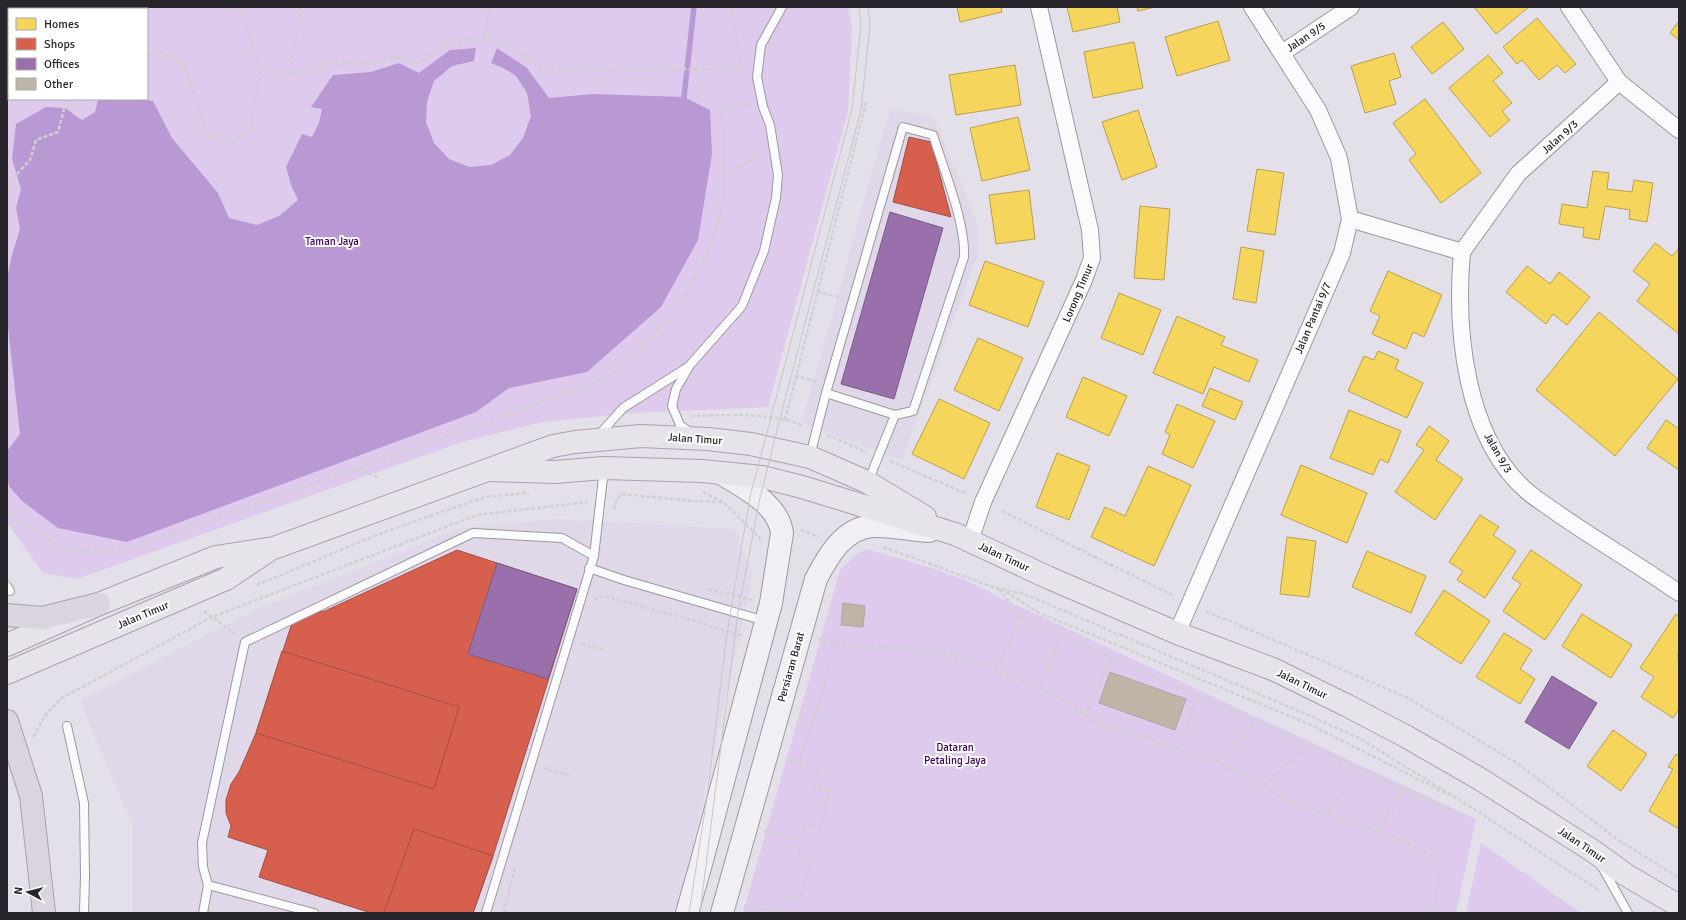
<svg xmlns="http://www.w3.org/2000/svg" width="1686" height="920" viewBox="0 0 1686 920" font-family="Signika,sans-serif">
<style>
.built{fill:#e0d7e8}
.green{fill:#ddcaed;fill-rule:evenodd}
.water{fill:#b999d3}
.homes{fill:#f6d55c;stroke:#b8a04e}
.shops{fill:#d6604d;stroke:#a24e43}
.offices{fill:#9970ab;stroke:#775a85}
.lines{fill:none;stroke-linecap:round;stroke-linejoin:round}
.stream{stroke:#b999d3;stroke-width:5.5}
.building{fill:#bfb5a6;stroke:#aaa6a7}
.lane-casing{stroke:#9b989f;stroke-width:10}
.street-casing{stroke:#9b989f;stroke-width:18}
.secondary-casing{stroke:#9b989f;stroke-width:24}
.primary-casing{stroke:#a7a0ae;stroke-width:24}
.highway-casing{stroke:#a7a0ae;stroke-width:24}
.path{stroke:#d0cfd2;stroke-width:2.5;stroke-dasharray:4 2;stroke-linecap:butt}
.lane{stroke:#fbfafc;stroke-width:8}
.street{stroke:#fbfafc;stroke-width:16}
.secondary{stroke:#f1eff3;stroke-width:22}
.primary{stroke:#e7e3ea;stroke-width:22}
.highway{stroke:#dad4df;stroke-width:22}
.tram{stroke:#c6c5c7;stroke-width:1}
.labels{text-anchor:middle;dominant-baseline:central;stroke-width:4;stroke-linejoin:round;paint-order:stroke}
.street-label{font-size:11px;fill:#29252c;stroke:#fff}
.park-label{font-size:11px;fill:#450067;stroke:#fff}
</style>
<rect width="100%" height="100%" fill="#e4e0e9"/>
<g class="built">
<polygon points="890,108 934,117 977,223 977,257 902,460 802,423"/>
<polygon points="557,519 734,529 753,575 678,913 133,913 133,826 80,701 252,611 461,528"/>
</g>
<g class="green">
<path d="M7 7H848L852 27 848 111 768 407 634 413 543 422 459 443 77 579 43 573 7 523ZM9 9H147V99H9Z"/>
<path d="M867 549C911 562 957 573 997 596L1476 819 1456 913H743L840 570 857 554Z"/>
<polygon points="1481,843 1581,913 1466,913"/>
</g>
<polygon class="water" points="476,48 474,61 452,66 434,81 427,102 426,122 434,143 449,159 469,167 491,165 510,155 523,138 531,116 527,93 516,76 503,68 491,63 497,48 527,68 549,98 593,94 684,97 710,110 712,154 698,240 661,307 587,372 509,388 476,412 127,542 58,528 22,501 9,486 7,474 7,451 20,434 7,319 7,279 12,255 20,229 16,208 21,189 12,159 16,124 46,107 65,108 82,120 95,112 98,100 100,99 141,99 153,101 172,138 218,193 229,218 257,225 279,216 298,200 291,185 286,167 302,134 312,137 319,123 322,109 311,107 333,75 371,72 399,63 419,73 450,50"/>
<g class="homes">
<polygon points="957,7 1001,7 1002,12 960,22"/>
<polygon points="1067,7 1117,7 1120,22 1073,32"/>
<polygon points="1137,7 1155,7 1138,11"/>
<polygon points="1474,7 1529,7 1496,34"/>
<polygon points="1537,18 1576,64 1565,73 1557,65 1539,80 1522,60 1517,64 1503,47"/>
<polygon points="1218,21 1230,60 1177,76 1165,37"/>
<polygon points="1679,21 1679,40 1670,33"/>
<polygon points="1443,22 1464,49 1432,74 1411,47"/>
<polygon points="1134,42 1143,88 1093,98 1084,52"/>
<polygon points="1394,53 1401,77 1389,81 1396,104 1365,113 1351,66"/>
<polygon points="1488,55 1503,73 1493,81 1512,103 1502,111 1510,120 1490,137 1449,88"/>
<polygon points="1015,65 1021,105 956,115 949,75"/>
<polygon points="1425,99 1481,173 1441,203 1409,160 1416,154 1393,123"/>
<polygon points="1138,110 1157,167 1122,180 1102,122"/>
<polygon points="1018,117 1030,170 982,181 970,128"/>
<polygon points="1257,169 1284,173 1275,235 1247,231"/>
<polygon points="1593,171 1609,173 1607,189 1632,192 1634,180 1653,183 1647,222 1629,219 1630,210 1605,206 1599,240 1583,237 1584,228 1559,224 1562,204 1587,208"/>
<polygon points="1029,190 1035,239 996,244 989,195"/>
<polygon points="1140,206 1170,209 1164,280 1134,278"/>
<polygon points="1655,243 1672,256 1679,248 1679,334 1637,301 1650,284 1633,271"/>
<polygon points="1241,247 1264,251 1256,303 1233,299"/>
<polygon points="985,261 1044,282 1028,327 969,305"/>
<polygon points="1527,266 1550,284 1559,272 1590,297 1567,325 1553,314 1546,324 1506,292"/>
<polygon points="1388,271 1442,295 1424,337 1413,332 1406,349 1372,334 1380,316 1370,311"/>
<polygon points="1119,293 1161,310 1143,355 1101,338"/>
<polygon points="1599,312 1678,379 1615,456 1536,390"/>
<polygon points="1177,316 1225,337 1221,345 1258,360 1249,382 1214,367 1203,394 1153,373"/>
<polygon points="978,338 1023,358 999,411 954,390"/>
<polygon points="1378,351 1399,360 1395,369 1423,383 1407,418 1348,391 1364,356 1374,360"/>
<polygon points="1083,377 1127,396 1109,436 1066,417"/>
<polygon points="1210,388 1243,402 1235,420 1202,406"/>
<polygon points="939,399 990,423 964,479 912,454"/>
<polygon points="1177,404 1215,421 1193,468 1162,454 1170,435 1165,432"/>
<polygon points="1349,410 1401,431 1388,463 1380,459 1373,475 1330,458"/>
<polygon points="1666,420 1679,429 1679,470 1647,448"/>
<polygon points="1429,426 1449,441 1436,460 1463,479 1435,520 1395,492 1424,450 1416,445"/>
<polygon points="1057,453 1090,466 1069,520 1036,507"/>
<polygon points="1301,465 1367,493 1347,543 1281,515"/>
<polygon points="1148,466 1191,485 1154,566 1091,537 1105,507 1125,516"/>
<polygon points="1480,515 1499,527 1493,535 1516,551 1485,598 1457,580 1463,571 1449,562"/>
<polygon points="1287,537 1316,541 1309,597 1280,594"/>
<polygon points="1531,550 1582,585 1545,640 1503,611 1521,584 1512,578"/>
<polygon points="1367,551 1426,576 1411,613 1352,587"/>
<polygon points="1444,590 1490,621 1461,664 1415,634"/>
<polygon points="1582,614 1632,645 1611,678 1562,646"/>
<polygon points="1676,614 1679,616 1679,653 1677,656 1679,657 1679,709 1673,718 1641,697 1654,677 1640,668"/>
<polygon points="1504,633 1532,650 1520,669 1535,679 1520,704 1476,677"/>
<polygon points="1613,730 1647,754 1621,791 1587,766"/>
<polygon points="1676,754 1679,756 1679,829 1649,811 1673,769 1668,767"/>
</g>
<g class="shops">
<polygon points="909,137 931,142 951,217 893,202"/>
<polygon points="457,550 577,589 493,856 473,913 371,913 259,877 268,850 228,837 231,826 226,813 226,800 231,784 239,772 256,733 293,620 306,614 325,611"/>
<polygon points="282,651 459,707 434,789 256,733"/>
<polygon points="414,829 493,856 473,913 384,913"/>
</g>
<g class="offices">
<polygon points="890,212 943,228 894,399 841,384"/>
<polygon points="497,563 577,589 548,679 468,654"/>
<polygon points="1552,676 1597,703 1569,749 1525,722"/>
</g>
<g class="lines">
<polyline class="stream" points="684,97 694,7"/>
</g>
<g class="building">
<polygon points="843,603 865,606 863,627 841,625"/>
<polygon points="1110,672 1186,699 1175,730 1099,703"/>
</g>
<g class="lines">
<g class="lane-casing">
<g id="lane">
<path d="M826 393 903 127 933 135C943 168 966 223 964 257L913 411 895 415 868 482"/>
<polyline points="690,432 680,425 672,406 676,389 690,365 742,306 764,251 776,198 778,175 770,125 763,107 757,77 761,45 782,7"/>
<polyline points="598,436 623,408 688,367"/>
<polyline points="810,456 826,393 895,415"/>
<polyline points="589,568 624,580 765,621"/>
<polyline points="7,586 10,591"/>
<polyline points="67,726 84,803 85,876 84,913"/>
<polyline points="1601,865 1628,913"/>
<polyline points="208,885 314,913"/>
<polyline points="203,913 208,885 203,867 202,843 245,642 473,533 562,538 594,556"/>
<polyline points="486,913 594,556 604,469"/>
</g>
</g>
<g class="street-casing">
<g id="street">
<polyline points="1569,7 1619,82 1679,130"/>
<polyline points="1282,53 1351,7"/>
<path d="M1350 219 1462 252C1455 329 1465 439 1528 492 1537 500 1548 506 1557 513 1597 541 1639 565 1679 593"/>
<polyline points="1462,252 1518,174 1619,82"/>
<polyline points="970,541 983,502 1084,280 1092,258 1090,230 1039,7"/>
<polyline points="1177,633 1342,253 1350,219 1339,158 1318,110 1252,7"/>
</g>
</g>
<g class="secondary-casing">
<g id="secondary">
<path d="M687 913 701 864 771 603 782 533C778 503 744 488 721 473"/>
<path d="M722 913 816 579C828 556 844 527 874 526 889 525 912 530 929 531"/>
</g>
</g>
<g class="primary-casing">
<g id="primary">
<polyline points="489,470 555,472 604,468 702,471 762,477 802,487 955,534 1047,577 1177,633 1275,670 1348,706 1407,737 1480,779 1593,851 1626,875 1679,906"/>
<polyline points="7,645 99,604 216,557 274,548 553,446 575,442 641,436 708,439 751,444 810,457 867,482 925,517"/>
<polyline points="7,673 226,579 268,551"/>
</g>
</g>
<g class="highway-casing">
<g id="highway">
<polyline points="7,615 42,618 99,604"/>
<polyline points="7,721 31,796 44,913"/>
</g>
</g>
<g class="path">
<polyline points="238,7 261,69"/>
<polyline points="729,7 732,12 743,75"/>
<polyline points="81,9 87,7"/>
<polyline points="7,34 9,33"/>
<polyline points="485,37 490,7"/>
<polyline points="147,54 162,53 184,65 207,134 229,143 250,128 261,69 289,76 332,63 369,64 398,57 416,65 449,43 485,37 511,46 542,70 668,68 700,70 742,68"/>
<polyline points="7,62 9,61"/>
<polyline points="289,76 301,7"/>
<polyline points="725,178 760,154"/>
<polyline points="7,189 16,175 30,160 36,140 58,132 64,109 82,99"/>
<polyline points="817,292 840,297"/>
<polyline points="795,376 817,382"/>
<path d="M691 416C728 416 768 411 804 426"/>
<polyline points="785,420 866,102"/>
<polyline points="827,435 867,452"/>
<polyline points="890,461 967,494"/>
<polyline points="357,469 379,478"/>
<polyline points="703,492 723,502 761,539"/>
<polyline points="614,509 616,501 621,494 694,501 721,502"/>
<polyline points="1002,511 1174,596"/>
<polyline points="7,512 60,547 83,551 124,550 407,451 610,377 668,320 687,293 711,246 725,195 722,107 749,103"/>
<polyline points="801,530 819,537"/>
<polyline points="883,547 999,589 1022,593 1313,717 1359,738 1461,801 1600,891"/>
<polyline points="257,585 379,534 485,497 529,493"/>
<polyline points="708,589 752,600"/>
<polyline points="999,589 1021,618 1256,721 1460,815"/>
<polyline points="1006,592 1039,613 1309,724 1449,795"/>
<polyline points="594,600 602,596 619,600 692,620 743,636"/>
<polyline points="204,611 235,634"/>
<polyline points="1206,611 1408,698 1517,763 1617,839 1679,878"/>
<polyline points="818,639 859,647 907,648 966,659 996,670 1056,696 1098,723 1219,762 1289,801 1400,839 1433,856 1439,873 1434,913"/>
<polyline points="581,644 605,650"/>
<polyline points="996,670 1021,618"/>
<polyline points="1040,689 1061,636"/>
<polyline points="1085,716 1111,657"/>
<polyline points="33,737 47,713 62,698 212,617 477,515 587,502"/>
<polyline points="1178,749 1198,696"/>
<polyline points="1219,762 1256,721"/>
<polyline points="799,764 837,643"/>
<polyline points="543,768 569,775"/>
<polyline points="1264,786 1306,744"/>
<polyline points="1327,814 1356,767"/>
<polyline points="764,831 801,840"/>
<polyline points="1378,832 1404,788"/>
<polyline points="744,906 780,913"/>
<polyline points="503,913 515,868"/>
<polyline points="780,913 785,896 800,899 811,864 798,851 805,828 820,827 830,790 814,787 818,769 785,760"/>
</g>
<use href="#lane" class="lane"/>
<use href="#street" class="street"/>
<use href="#secondary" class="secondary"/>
<use href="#primary" class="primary"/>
<use href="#highway" class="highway"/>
<g class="tram">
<polyline points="689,913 707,797 727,633 750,497 852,109 861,25 859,7"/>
<polyline points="700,913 738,612 760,498 784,403 861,110 870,25 868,7"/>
</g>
</g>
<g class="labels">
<g class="street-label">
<text transform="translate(1306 37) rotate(-34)">Jalan 9/5</text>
<text transform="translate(1560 137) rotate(-42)">Jalan 9/3</text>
<text transform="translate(1078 293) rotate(-67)">Lorong Timur</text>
<text transform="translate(1313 318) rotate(-67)">Jalan Pantai 9/7</text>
<text transform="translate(695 439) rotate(4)">Jalan Timur</text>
<text transform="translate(1498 453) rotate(60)">Jalan 9/3</text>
<text transform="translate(1004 557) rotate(25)">Jalan Timur</text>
<text transform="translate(143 615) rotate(-23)">Jalan Timur</text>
<text transform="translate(791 667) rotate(-74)">Persiaran Barat</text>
<text transform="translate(1302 684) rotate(26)">Jalan Timur</text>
<text transform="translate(1582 845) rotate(34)">Jalan Timur</text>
</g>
<g class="park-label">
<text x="332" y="241">Taman Jaya</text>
<text x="955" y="747">Dataran<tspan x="955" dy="13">Petaling Jaya</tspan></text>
</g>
</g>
<rect width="1686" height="920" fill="none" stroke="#29252c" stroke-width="16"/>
<rect x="8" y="8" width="140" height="92" fill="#ffffff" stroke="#a9a8ab"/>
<rect x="16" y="18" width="20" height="12" fill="#f6d55c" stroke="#a9a8ab"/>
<text x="44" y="28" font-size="12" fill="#29252c">Homes</text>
<rect x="16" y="38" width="20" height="12" fill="#d6604d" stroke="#a9a8ab"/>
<text x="44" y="48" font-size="12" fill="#29252c">Shops</text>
<rect x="16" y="58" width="20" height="12" fill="#9970ab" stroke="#a9a8ab"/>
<text x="44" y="68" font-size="12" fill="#29252c">Offices</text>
<rect x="16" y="78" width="20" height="12" fill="#bfb5a6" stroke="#a9a8ab"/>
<text x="44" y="88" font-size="12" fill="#29252c">Other</text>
<g transform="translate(28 892) rotate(277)" stroke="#ffffff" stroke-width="3" paint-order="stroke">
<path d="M0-3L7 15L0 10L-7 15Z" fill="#29252c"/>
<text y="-6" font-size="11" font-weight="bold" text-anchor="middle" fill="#29252c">N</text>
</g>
</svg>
